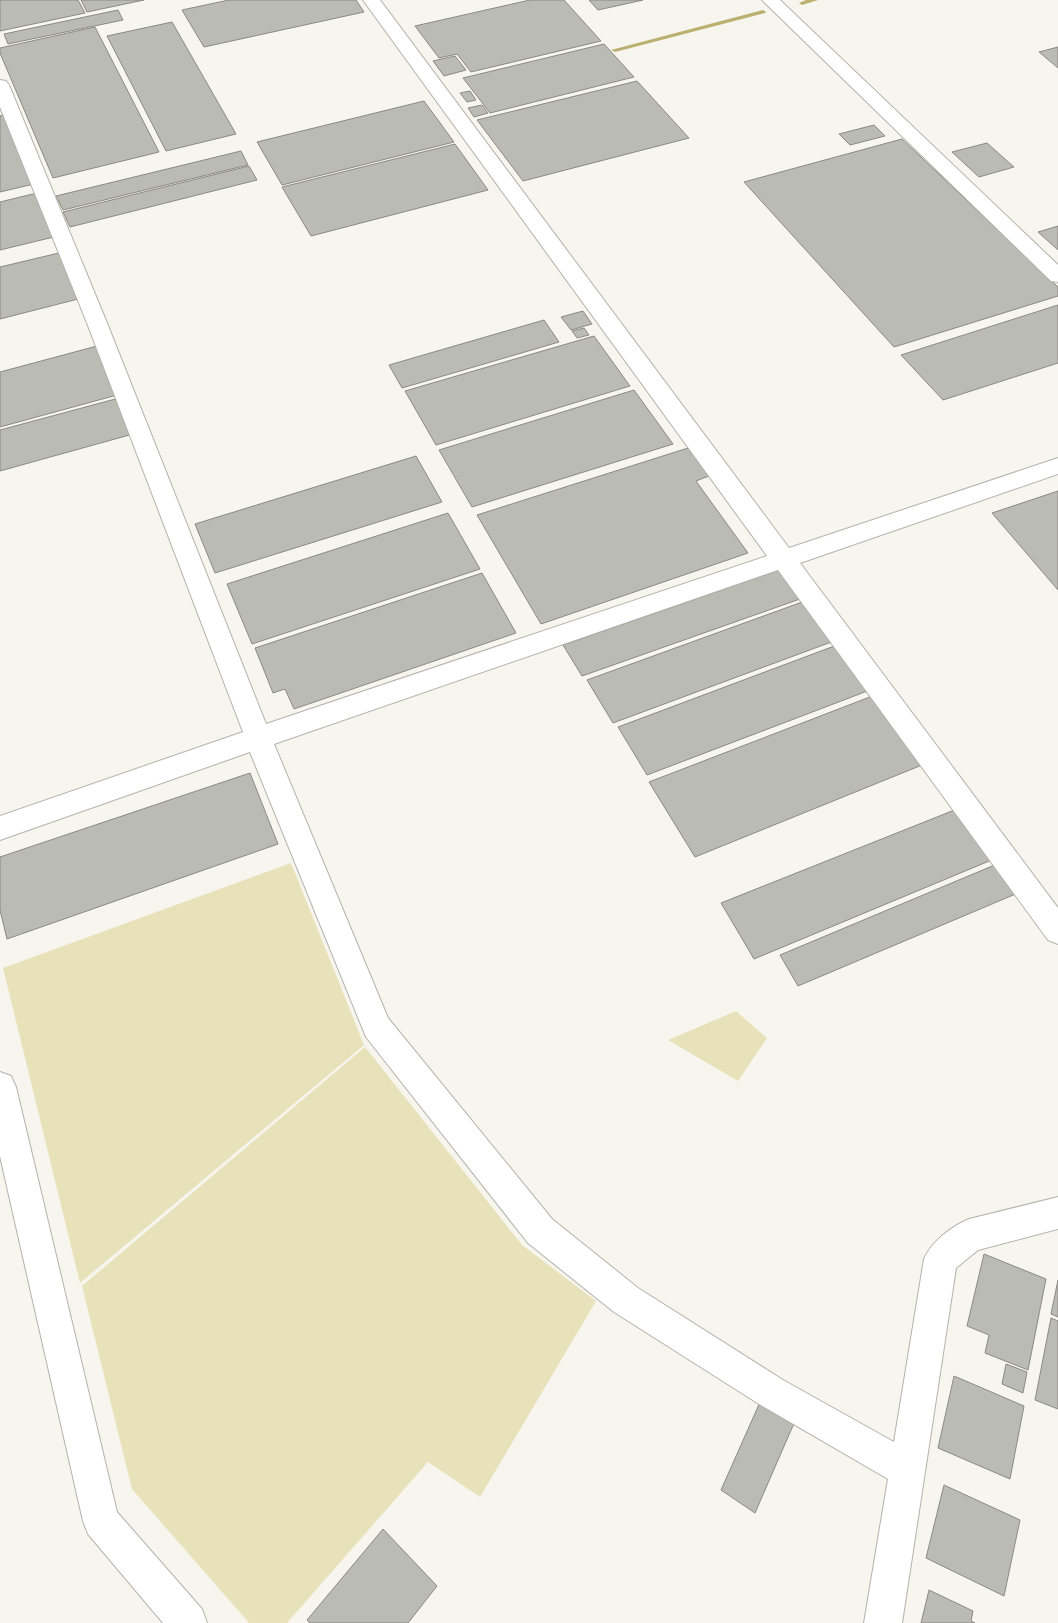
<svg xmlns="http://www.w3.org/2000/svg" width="1058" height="1623" viewBox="0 0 1058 1623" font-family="'Archivo Narrow',sans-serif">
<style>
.green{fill:#e8e2bb}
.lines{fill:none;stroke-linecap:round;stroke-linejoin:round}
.stream{fill:#bbb06f;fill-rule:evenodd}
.building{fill:#bbbbb5;stroke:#8a8983}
.street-casing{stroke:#b3b2ac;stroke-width:2}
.street{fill:#fff;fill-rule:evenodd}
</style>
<rect width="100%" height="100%" fill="#f6f5ee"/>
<g class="green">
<polygon points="291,863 364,1045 80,1283 3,968"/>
<polygon points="736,1011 767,1038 738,1081 668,1040"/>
<polygon points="365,1047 522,1245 596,1301 480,1497 428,1462 287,1623 249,1623 132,1489 82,1286"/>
</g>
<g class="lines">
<g class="stream">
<polygon points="806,0 818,0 802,5 799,3"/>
<polygon points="763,10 766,12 765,13 615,52 611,50"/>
</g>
</g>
<g class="building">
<polygon points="0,0 78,0 85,13 0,31"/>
<polygon points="81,0 144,0 87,12"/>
<polygon points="229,0 356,0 364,12 204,47 182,10"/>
<polygon points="530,0 564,0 601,41 471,72 457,54 439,58 415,26"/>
<polygon points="589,0 643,0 598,10"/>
<polygon points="118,10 123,20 8,44 4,34"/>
<polygon points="172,22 236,134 166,151 107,36"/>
<polygon points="95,27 159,152 53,178 0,53 0,48"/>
<polygon points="604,44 634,77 490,113 463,78"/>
<polygon points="1058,47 1058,68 1039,52"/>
<polygon points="455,56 466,70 444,76 433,61"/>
<polygon points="637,81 689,138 523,181 477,120"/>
<polygon points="470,91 476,100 467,102 460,93"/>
<polygon points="424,101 454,142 282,185 257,142"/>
<polygon points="482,105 488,113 474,117 468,108"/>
<polygon points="6,114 34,184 0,192 0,116"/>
<polygon points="874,125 885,136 850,145 839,134"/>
<polygon points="902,139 1058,287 1058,296 894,347 744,182"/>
<polygon points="987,143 1014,167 979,177 952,152"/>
<polygon points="455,144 488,190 311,236 282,187"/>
<polygon points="241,151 248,165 63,210 56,196"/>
<polygon points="249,166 257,180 70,227 63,212"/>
<polygon points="41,192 58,236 0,250 0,202"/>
<polygon points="1058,226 1058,250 1038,232"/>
<polygon points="63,252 82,298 0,319 0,267"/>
<polygon points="1058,305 1058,363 943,400 901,355"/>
<polygon points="583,311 592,324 571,330 561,317"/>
<polygon points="544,320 559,342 402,388 389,365"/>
<polygon points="584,328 589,335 577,338 572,331"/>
<polygon points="594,336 630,386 436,445 405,391"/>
<polygon points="97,346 117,395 0,427 0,372"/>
<polygon points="634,390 673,444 472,507 439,450"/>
<polygon points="119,398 133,434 0,471 0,430"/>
<polygon points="688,448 709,476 696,481 748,553 541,624 477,515"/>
<polygon points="416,456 442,502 215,573 195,524"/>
<polygon points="1058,491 1058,590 992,513"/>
<polygon points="448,513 480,569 252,644 227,584"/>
<polygon points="779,570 800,599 582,676 563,645"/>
<polygon points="482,573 516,633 294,709 285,689 273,693 255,648"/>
<polygon points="805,601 834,641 613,723 587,680"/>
<polygon points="837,645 870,690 647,775 618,727"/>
<polygon points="875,695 927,763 695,857 649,782"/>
<polygon points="250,773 278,844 7,939 0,910 0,857"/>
<polygon points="957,809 994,859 754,959 721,903"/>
<polygon points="997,864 1018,893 798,986 780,955"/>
<polygon points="984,1254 1046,1279 1028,1370 985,1353 989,1335 967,1326"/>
<polygon points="1058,1280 1058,1317 1051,1314"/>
<polygon points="1051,1318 1058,1321 1058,1409 1035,1400"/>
<polygon points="1006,1364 1027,1372 1023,1393 1002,1384"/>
<polygon points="954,1376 1024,1406 1010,1479 938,1448"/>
<polygon points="761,1400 795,1421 755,1513 721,1490"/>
<polygon points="944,1485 1020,1520 1004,1596 926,1558"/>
<polygon points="383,1529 437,1586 408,1623 310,1623 307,1620"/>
<polygon points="929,1590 973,1611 971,1621 975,1623 921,1623"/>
</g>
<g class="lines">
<g class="street-casing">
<g id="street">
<path d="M363 0H380L789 548 1058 458V474L800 563 1058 908V944L1048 940 778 570 274 744 388 1018 552 1219 638 1288 783 1380 894 1442 924 1259C932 1241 951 1227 969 1219L1058 1197V1229L978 1250 956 1268 902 1623H864L888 1479 759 1404 614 1312 528 1243 366 1037 250 752 0 840V816L243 732 87 323 0 107V80L6 81 9 85 107 323 266 724 767 556Z"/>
<polygon points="762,0 780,0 1058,265 1058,282 1051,281"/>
<polygon points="0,1072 11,1076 16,1087 117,1512 202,1609 207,1623 163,1623 88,1534 83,1521 0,1156"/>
</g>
</g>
<use href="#street" class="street"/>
</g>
</svg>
